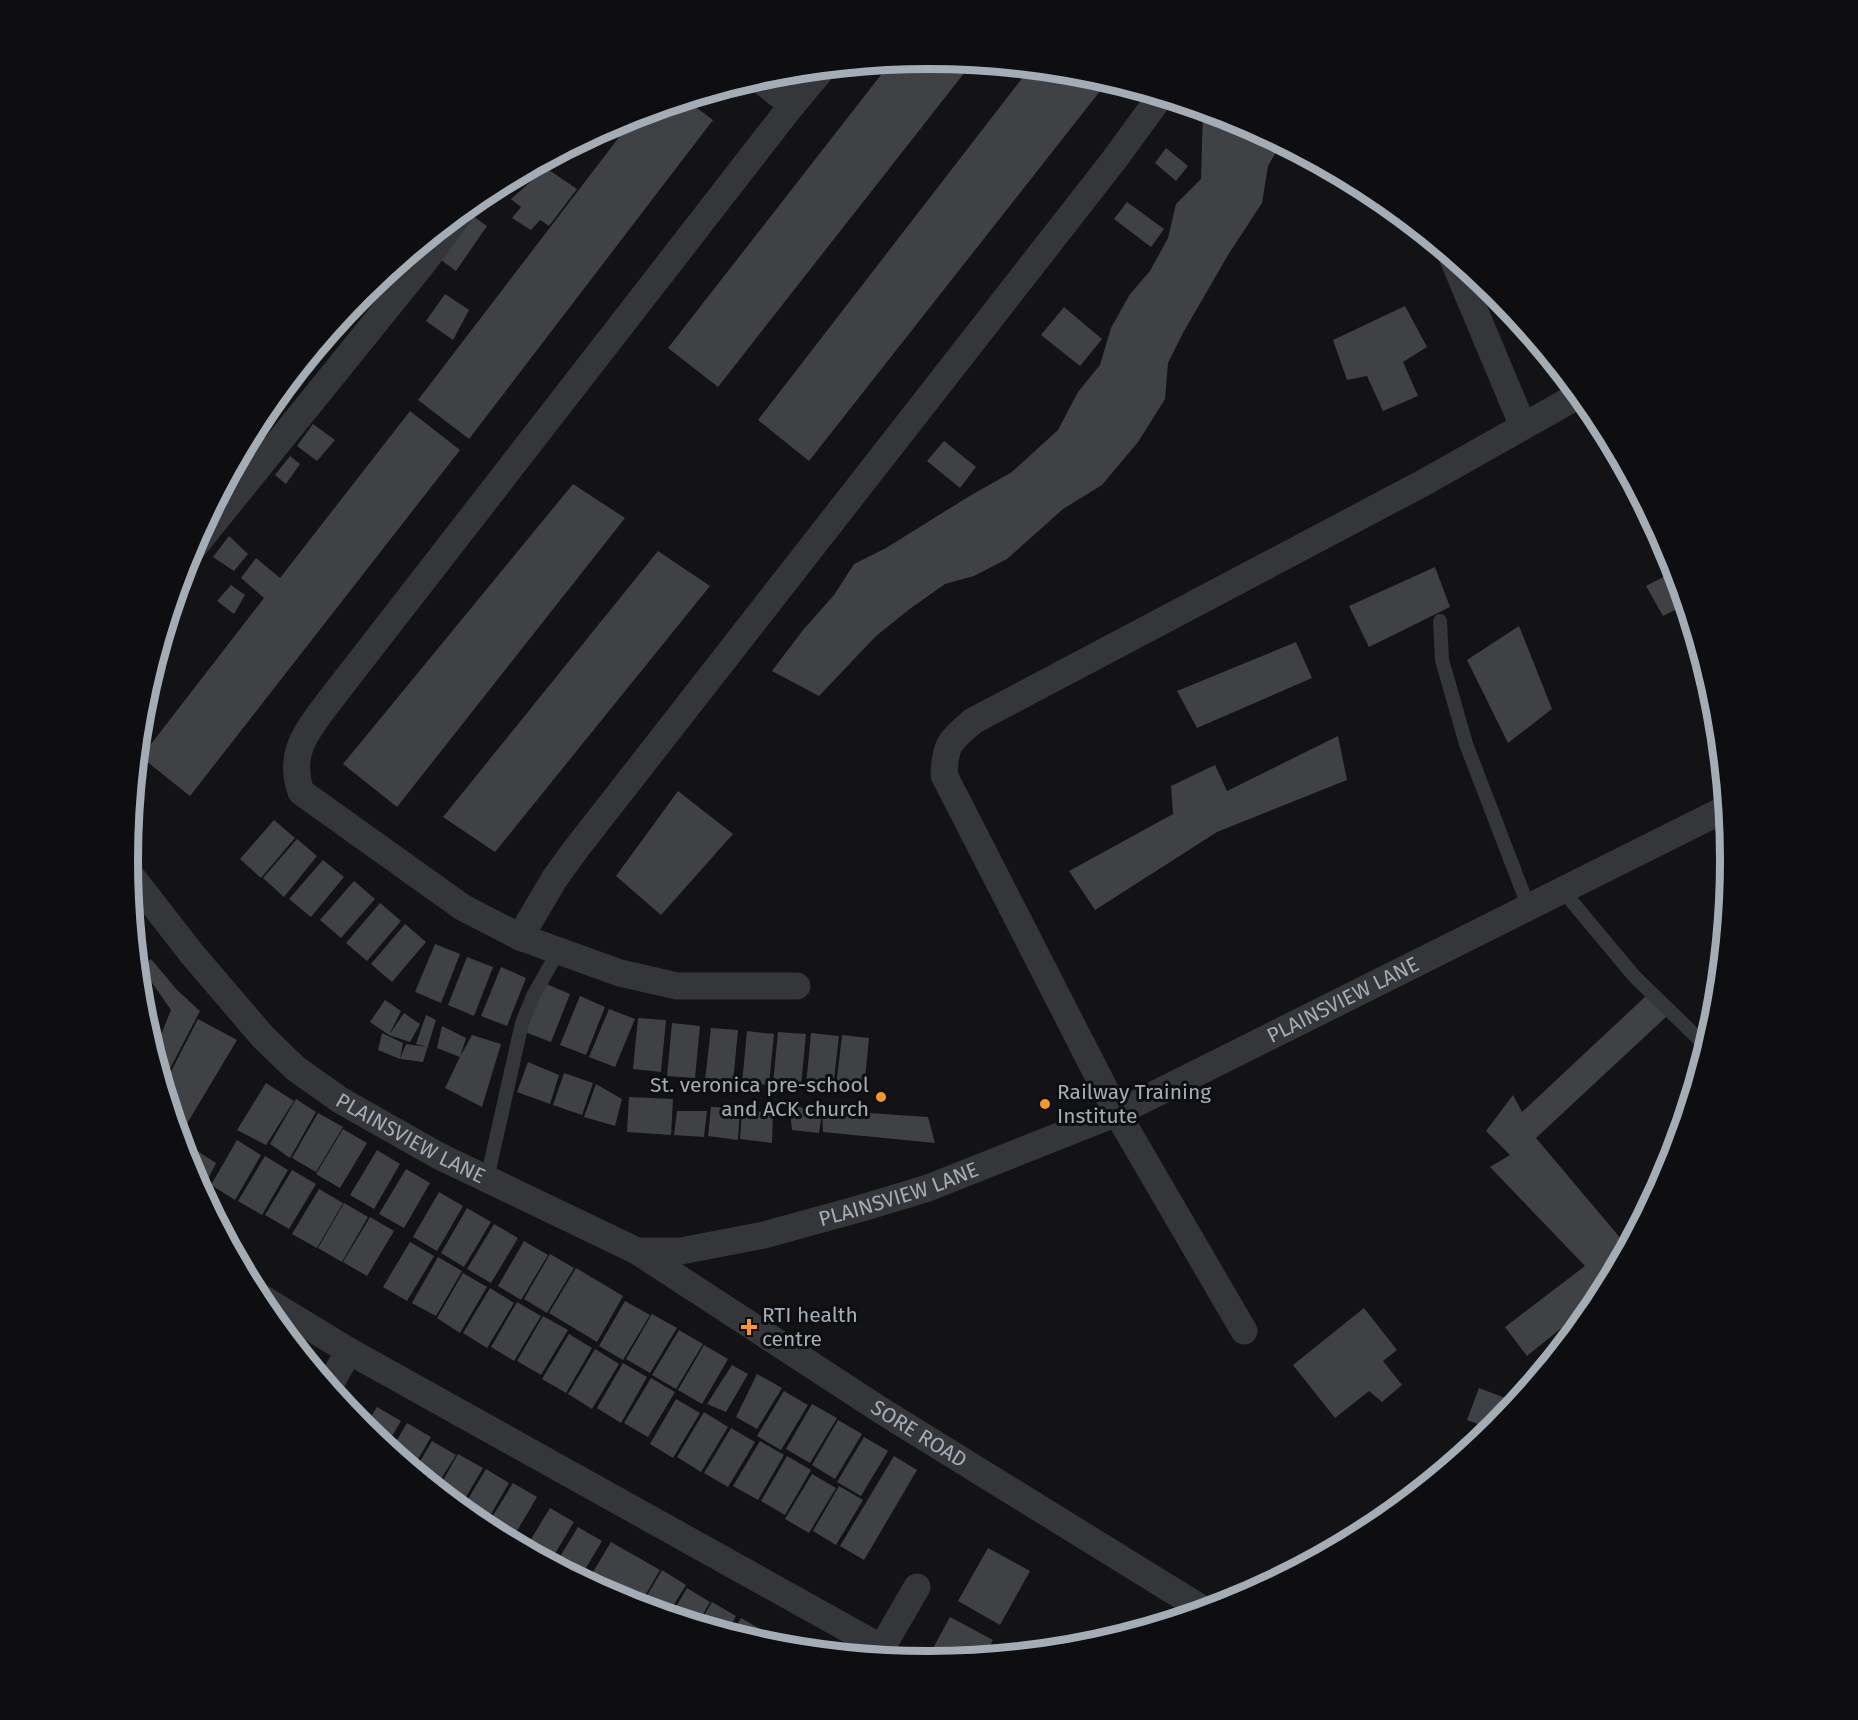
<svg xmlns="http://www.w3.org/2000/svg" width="1858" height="1720" viewBox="0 0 1858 1720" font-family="'Fira Sans',sans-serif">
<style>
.building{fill:#3f4145}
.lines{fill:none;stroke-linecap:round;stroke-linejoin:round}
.lane{stroke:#34363a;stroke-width:14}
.street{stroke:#34363a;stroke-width:27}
.poi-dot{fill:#f99827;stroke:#0e0e10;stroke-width:2}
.labels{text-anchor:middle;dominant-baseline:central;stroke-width:6;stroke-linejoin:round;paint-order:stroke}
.street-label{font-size:21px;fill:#a4acb6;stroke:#0e0e10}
.poi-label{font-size:21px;fill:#a4acb6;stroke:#0e0e10;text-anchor:start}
.rim{fill:none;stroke:#a4acb6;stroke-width:8}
</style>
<rect width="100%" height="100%" fill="#131315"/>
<g class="building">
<polygon points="929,59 972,63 718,387 668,348 891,62"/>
<polygon points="1030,68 1086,74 1108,81 809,461 758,420"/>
<polygon points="686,100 713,120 469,439 418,400 636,115"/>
<polygon points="1203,110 1236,120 1281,143 1268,166 1262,203 1228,255 1183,333 1168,363 1165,399 1138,442 1102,485 1063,509 1007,559 974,576 945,584 911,608 876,636 819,696 772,671 803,630 834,595 854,564 886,548 968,497 1012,472 1058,430 1078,392 1100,365 1111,328 1130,294 1150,271 1168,238 1176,204 1201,179"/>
<polygon points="610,126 590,150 580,142 597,133"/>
<polygon points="1166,148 1188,166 1176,181 1155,163"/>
<polygon points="546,168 577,189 549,226 540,220 531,230 512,218 521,207 511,199"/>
<polygon points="1127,202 1164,229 1151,247 1114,219"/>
<polygon points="473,216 487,226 456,271 441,260"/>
<polygon points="445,294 469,310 453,340 426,321"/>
<polygon points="1405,306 1427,347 1403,362 1418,396 1383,411 1367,376 1347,380 1333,340"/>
<polygon points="1064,307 1102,339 1080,366 1041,335"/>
<polygon points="410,411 460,450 190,796 141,757 264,598 241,578 256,558 280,578"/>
<polygon points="313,424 335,440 317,461 297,446"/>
<polygon points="944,441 976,467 960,488 927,461"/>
<polygon points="290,456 300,464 286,484 275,475"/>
<polygon points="573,484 625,518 397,807 343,764"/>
<polygon points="229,536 248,554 234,571 213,557"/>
<polygon points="658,551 710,586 495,852 443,817"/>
<polygon points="1435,567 1450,607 1369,647 1349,606"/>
<polygon points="1675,571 1685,605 1663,616 1646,586"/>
<polygon points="231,585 245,595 234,614 217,601"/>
<polygon points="1519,626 1552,709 1508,743 1467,660"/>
<polygon points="1296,642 1312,678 1197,728 1177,691"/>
<polygon points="1338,736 1347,780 1217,832 1095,910 1069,871 1173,814 1171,786 1215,765 1227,791"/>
<polygon points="678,791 733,834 661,915 616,876"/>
<polygon points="274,820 295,838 261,878 240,859"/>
<polygon points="297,839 317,856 284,897 263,878"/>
<polygon points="323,860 344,877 311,917 289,899"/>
<polygon points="354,881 375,899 341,938 320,920"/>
<polygon points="380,903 401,921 367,961 346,943"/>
<polygon points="405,924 426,942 392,982 371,964"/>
<polygon points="435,944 460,954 441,1003 415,992"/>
<polygon points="467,957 493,967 474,1016 448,1005"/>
<polygon points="151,959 177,990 200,1011 163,1082 154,1052 171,1010 141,967"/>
<polygon points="501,967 526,978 507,1026 481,1016"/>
<polygon points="544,983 570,994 551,1042 525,1032"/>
<polygon points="1647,995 1667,1016 1536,1138 1627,1246 1601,1296 1527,1356 1505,1327 1585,1266 1490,1167 1510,1155 1486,1131 1513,1095 1522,1112"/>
<polygon points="580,996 605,1007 586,1055 560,1045"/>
<polygon points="385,1000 401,1011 389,1035 404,1013 420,1024 410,1042 389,1035 370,1022"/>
<polygon points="609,1009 635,1019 615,1067 589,1057"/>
<polygon points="426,1015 436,1020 423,1062 400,1059 406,1044 427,1047 416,1044"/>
<polygon points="638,1018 666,1020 661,1072 633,1069"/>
<polygon points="198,1019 237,1040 179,1137 164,1085"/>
<polygon points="672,1023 700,1026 695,1078 667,1076"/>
<polygon points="442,1026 466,1038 460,1057 472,1035 501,1044 482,1107 445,1088 460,1057 437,1048"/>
<polygon points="711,1028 738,1030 733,1082 705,1080"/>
<polygon points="747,1031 774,1034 769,1085 742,1083"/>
<polygon points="778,1032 806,1034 801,1086 773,1083"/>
<polygon points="382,1033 403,1043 400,1059 378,1050"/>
<polygon points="811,1033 839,1036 833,1088 806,1085"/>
<polygon points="842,1035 869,1038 864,1090 836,1087"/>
<polygon points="528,1062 559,1075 550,1104 517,1092"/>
<polygon points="564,1073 593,1083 582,1115 553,1105"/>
<polygon points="266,1083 294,1101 266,1145 237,1130"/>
<polygon points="596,1084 622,1099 615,1126 584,1117"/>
<polygon points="629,1097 673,1099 671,1135 627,1132"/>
<polygon points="296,1099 316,1112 290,1158 270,1144"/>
<polygon points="789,1104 822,1113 854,1112 928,1117 935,1143 823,1132 822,1113 819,1133 792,1130"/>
<polygon points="711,1107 740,1108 738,1140 708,1136"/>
<polygon points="677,1111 707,1111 704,1137 674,1135"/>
<polygon points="742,1111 773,1112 772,1143 740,1139"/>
<polygon points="318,1113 343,1127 316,1172 292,1158"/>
<polygon points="343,1129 367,1143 340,1188 316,1174"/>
<polygon points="237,1140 261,1155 235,1200 211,1185"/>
<polygon points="191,1147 216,1163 202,1191 193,1174 195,1171 188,1164 186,1157"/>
<polygon points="377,1150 400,1164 374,1209 350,1195"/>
<polygon points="265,1156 288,1170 262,1215 238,1201"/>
<polygon points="406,1169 430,1183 404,1228 379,1214"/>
<polygon points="292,1170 316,1184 289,1229 265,1215"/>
<polygon points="319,1189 343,1203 317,1248 292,1234"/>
<polygon points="439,1192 463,1206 437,1251 413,1237"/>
<polygon points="344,1203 368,1217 342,1262 318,1248"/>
<polygon points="467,1208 491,1222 464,1267 441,1253"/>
<polygon points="370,1217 394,1231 367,1276 343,1262"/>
<polygon points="494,1224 518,1238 491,1283 467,1269"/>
<polygon points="524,1241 548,1255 521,1300 498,1286"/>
<polygon points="410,1242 434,1256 407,1301 383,1287"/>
<polygon points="550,1254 574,1268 547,1313 524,1299"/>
<polygon points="438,1257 462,1271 436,1316 412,1303"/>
<polygon points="576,1268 623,1296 597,1342 549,1313"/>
<polygon points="463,1273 487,1287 460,1333 437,1318"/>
<polygon points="490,1288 514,1303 487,1348 463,1333"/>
<polygon points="625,1301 650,1315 623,1360 599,1346"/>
<polygon points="517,1302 541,1316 514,1361 491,1347"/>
<polygon points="1364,1308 1397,1350 1383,1361 1402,1385 1382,1402 1369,1391 1335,1418 1293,1365"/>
<polygon points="652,1314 677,1328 650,1373 626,1359"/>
<polygon points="543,1316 568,1330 541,1375 517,1361"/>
<polygon points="679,1330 703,1344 676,1389 652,1375"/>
<polygon points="569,1334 592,1348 566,1393 542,1379"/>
<polygon points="704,1345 728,1359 702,1404 678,1390"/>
<polygon points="595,1349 619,1364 592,1409 568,1394"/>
<polygon points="623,1363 647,1377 621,1423 597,1408"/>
<polygon points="732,1365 748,1374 726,1412 707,1404"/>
<polygon points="757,1374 782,1388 757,1429 736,1417"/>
<polygon points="651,1378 675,1392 648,1437 624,1423"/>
<polygon points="1479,1388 1516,1402 1492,1429 1467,1420"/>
<polygon points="784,1391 808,1405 781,1450 757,1436"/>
<polygon points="676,1399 700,1413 673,1458 650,1444"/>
<polygon points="812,1404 837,1418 810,1463 786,1449"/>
<polygon points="377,1407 401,1421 386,1446 364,1428"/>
<polygon points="704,1412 728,1427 701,1472 677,1457"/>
<polygon points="838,1420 862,1434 835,1479 812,1465"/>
<polygon points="407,1423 431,1437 413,1468 391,1450"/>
<polygon points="731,1428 755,1442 728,1487 704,1473"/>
<polygon points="864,1437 888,1451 861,1496 837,1482"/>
<polygon points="432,1441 456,1455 436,1487 415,1470"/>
<polygon points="760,1441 784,1455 758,1500 733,1486"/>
<polygon points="458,1454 483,1468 460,1507 438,1489"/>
<polygon points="787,1456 811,1470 785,1515 761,1501"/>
<polygon points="894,1456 917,1470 864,1560 840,1546"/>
<polygon points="486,1469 509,1483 484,1526 462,1509"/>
<polygon points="812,1474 836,1488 809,1533 785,1519"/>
<polygon points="513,1483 537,1497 511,1541 486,1527"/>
<polygon points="839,1486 863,1500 836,1545 813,1531"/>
<polygon points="550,1508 574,1522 550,1562 525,1549"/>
<polygon points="578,1527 602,1541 580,1578 555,1565"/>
<polygon points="611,1542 660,1570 639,1606 622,1600 587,1582"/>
<polygon points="988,1548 1030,1571 1000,1625 958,1601"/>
<polygon points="662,1570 686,1585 668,1614 641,1606"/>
<polygon points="687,1588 710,1602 698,1623 671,1615"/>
<polygon points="712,1602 736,1616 727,1632 699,1624"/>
<polygon points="950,1617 993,1640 984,1656 926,1661"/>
<polygon points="741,1618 766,1632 760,1642 732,1634"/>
<polygon points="769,1632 795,1648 763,1643"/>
</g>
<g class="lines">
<g class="lane">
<polyline points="1440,621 1442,660 1466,744 1529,908"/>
<polyline points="1563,891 1634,976 1706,1046"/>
<polyline points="487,1179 522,1023 534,994 558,952"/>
</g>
<g class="street">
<path d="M822 69 792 105 327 704C305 734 288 754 301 792L462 907 520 937 555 878 576 849 1114 160 1160 97"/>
<polyline points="758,78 792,105"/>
<polyline points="1453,259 1523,426"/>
<polyline points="189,553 424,262 461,212"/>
<path id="s1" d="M129 873 192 954 263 1037 295 1068 340 1100 439 1156 637 1251H681L764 1235 862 1208 928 1188 1117 1113 1725 809"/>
<polyline points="520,937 620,973 677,986 797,986"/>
<path id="s2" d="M637 1251 882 1411 1204 1610"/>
<polyline points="257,1295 349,1351 882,1648"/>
<path d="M1244 1331 1117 1113 944 775C945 744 950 741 973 721L1423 483 1579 395"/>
<polyline points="329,1386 349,1351"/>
<polyline points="877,1656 917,1587"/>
</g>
</g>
<g class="poi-dot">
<circle cx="881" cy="1097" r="6"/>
<circle cx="1045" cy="1104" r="6"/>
<path d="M746 1318h6v6h6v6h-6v6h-6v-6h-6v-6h6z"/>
</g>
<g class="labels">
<g class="street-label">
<text stroke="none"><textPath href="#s1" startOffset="1400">PLAINSVIEW LANE</textPath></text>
<text stroke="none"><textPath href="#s1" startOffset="392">PLAINSVIEW LANE</textPath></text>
<text stroke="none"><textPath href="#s1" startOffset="914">PLAINSVIEW LANE</textPath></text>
<text stroke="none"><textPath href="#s2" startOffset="336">SORE ROAD</textPath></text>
</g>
<g class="poi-label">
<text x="869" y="1085" text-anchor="end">St. veronica pre-school<tspan x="869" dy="24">and ACK church</tspan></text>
<text x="1057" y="1092">Railway Training<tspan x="1057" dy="24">Institute</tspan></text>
<text x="762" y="1315">RTI health<tspan x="762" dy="24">centre</tspan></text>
</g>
</g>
<path d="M0 0H1858V1720H0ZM138 860a791 791 0 1 1 1582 0a791 791 0 1 1-1582 0Z" fill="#0e0e10" fill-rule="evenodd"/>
<path class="rim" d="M138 860a791 791 0 1 1 1582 0a791 791 0 1 1-1582 0Z"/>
</svg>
